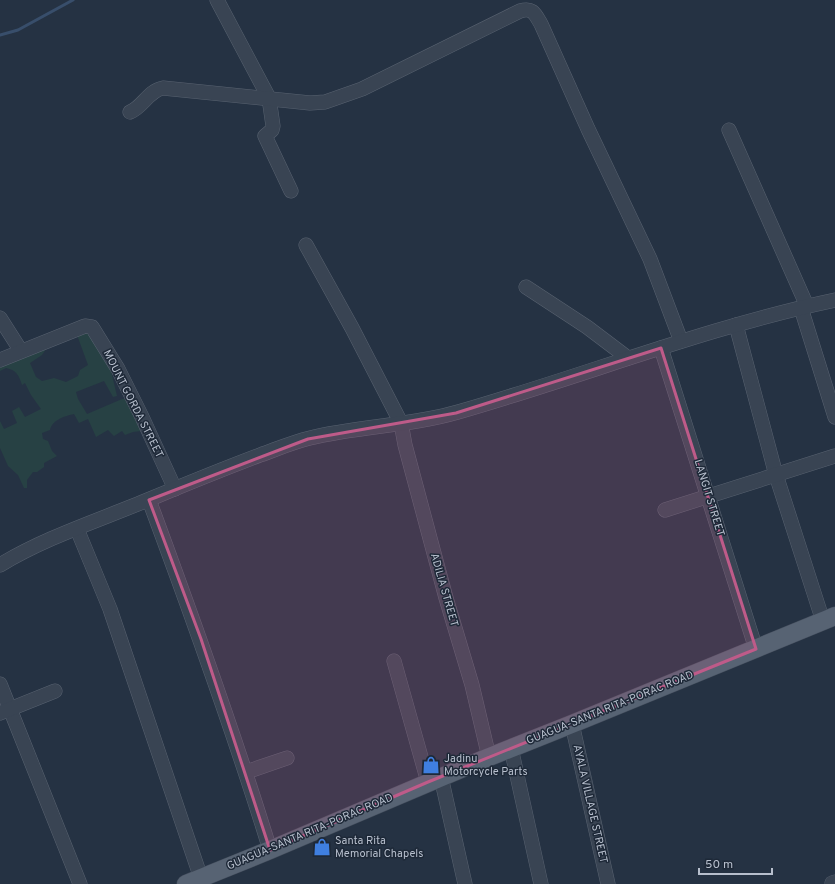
<svg xmlns="http://www.w3.org/2000/svg" width="835" height="884" viewBox="0 0 835 884" font-family="Overpass,sans-serif">
<style>
.green{fill:#274144}
.lines{fill:none;stroke-linecap:round;stroke-linejoin:round}
.stream{stroke:#384e6b;stroke-width:3}
.minor-casing{stroke:#586270;stroke-width:15}
.major-casing{stroke:#434d5c;stroke-width:19}
.minor{stroke:#394453;stroke-width:14}
.major{stroke:#576373;stroke-width:18}
.marked{fill:#be5b89;fill-opacity:0.2;stroke:#be5b89;stroke-width:3;stroke-linejoin:round}
.labels{text-anchor:middle;dominant-baseline:central;stroke-width:3;stroke-linejoin:round;paint-order:stroke}
.street-label{font-size:11px;fill:#b7bfcd;stroke:#1e2938}
.poi-label{font-size:11px;fill:#b7bfcd;stroke:#1e2938;text-anchor:start}
</style>
<rect width="100%" height="100%" fill="#253243"/>
<path class="green" d="M89 329 111 371 117 396 113 397 104 381 76 392 78 399 87 414 122 399H127L141 431 133 432 125 435 122 431 114 436 108 430 96 437 88 419 79 423 74 414C65 416 52 420 50 430L42 433 43 439 48 441 52 451 57 456 44 463V467L37 472H33L27 480V488H24L18 475 8 466 0 448V421L4 429 17 423 12 411 19 407 25 417 41 409 31 395 25 383 22 385C19 375 16 370 6 368L0 371V364L48 346 42 355 30 363 36 377 42 381 54 378 66 382 78 376 80 370 88 365 77 335Z"/>
<g class="lines">
<polyline class="stream" points="0,35 18,30 73,0"/>
<g class="minor-casing">
<g id="minor">
<polyline points="217,0 269,98 273,126 272,130 265,136 291,191"/>
<path d="M130 112C143 107 148 91 163 88L310 103 325 102 362 89 520 11C533 7 535 14 541 24L588 129 650 259 681 341"/>
<polyline points="729,130 807,306"/>
<polyline points="306,245 352,328 401,423 405,445 446,598 472,685 489,757"/>
<polyline points="526,287 587,327 628,358"/>
<polyline points="801,308 835,417"/>
<polyline points="0,318 21,351"/>
<polyline points="736,325 776,475 823,621"/>
<polyline points="661,348 756,649"/>
<polyline points="0,360 85,326 92,327 118,369 142,417 175,489"/>
<path d="M149 500C192 616 234 732 270 850"/>
<polyline points="665,510 835,456"/>
<polyline points="77,529 110,609 203,884"/>
<path d="M0 565C46 537 100 520 150 499 186 484 223 469 260 455 277 449 293 442 310 438 359 426 410 426 458 412 584 376 707 327 835 300"/>
<polyline points="394,661 428,782"/>
<polyline points="0,684 80,884"/>
<polyline points="0,713 55,691"/>
<polyline points="572,724 608,884"/>
<polyline points="511,748 541,884"/>
<polyline points="246,772 287,758"/>
<polyline points="441,777 465,884"/>
<polyline points="832,883 835,882"/>
</g>
</g>
<g class="major-casing">
<polyline id="major" points="186,884 270,850 489,757 572,724 835,616"/>
</g>
<use href="#minor" class="minor"/>
<use href="#major" class="major"/>
</g>
<path class="marked" d="M661 348 756 649 428 782 270 850 201 639 149 500 308 439 456 413Z"/>
<defs>
<g id="shop-bare" transform="scale(1.38)"><path d="M-5-2.5h2.3a2.7 3.5 0 0 1 5.4 0H5L5.5 6h-11ZM-1.5-2.5h3a1.5 2.3 0 0 0-3 0Z" fill="#3f7fe0" stroke="#1e2938" stroke-width="2.5" paint-order="stroke"/></g>
</defs>
<g fill-rule="evenodd">
<use href="#shop-bare" x="431" y="765"/>
<use href="#shop-bare" x="322" y="847"/>
</g>
<g class="labels">
<g class="street-label">
<text transform="translate(133 404) rotate(63)">MOUNT GORDA STREET</text>
<text transform="translate(709 498) rotate(73)">LANGIT STREET</text>
<text transform="translate(444 590) rotate(74)">ADILIA STREET</text>
<text transform="translate(610 708) rotate(-22)">GUAGUA-SANTA RITA-PORAC ROAD</text>
<text transform="translate(590 804) rotate(77)">AYALA VILLAGE STREET</text>
<text transform="translate(310 832) rotate(-23)">GUAGUA-SANTA RITA-PORAC ROAD</text>
</g>
<g class="poi-label">
<text x="444" y="759">Jadinu<tspan x="444" dy="13">Motorcycle Parts</tspan></text>
<text x="335" y="841">Santa Rita<tspan x="335" dy="13">Memorial Chapels</tspan></text>
</g>
</g>
<path d="M699 868v6h73v-6" fill="none" stroke="#b7bfcd" stroke-width="2"/>
<text x="705" y="868" font-size="12" fill="#b7bfcd" stroke="#1e2938" stroke-width="3" paint-order="stroke">50 m</text>
</svg>
